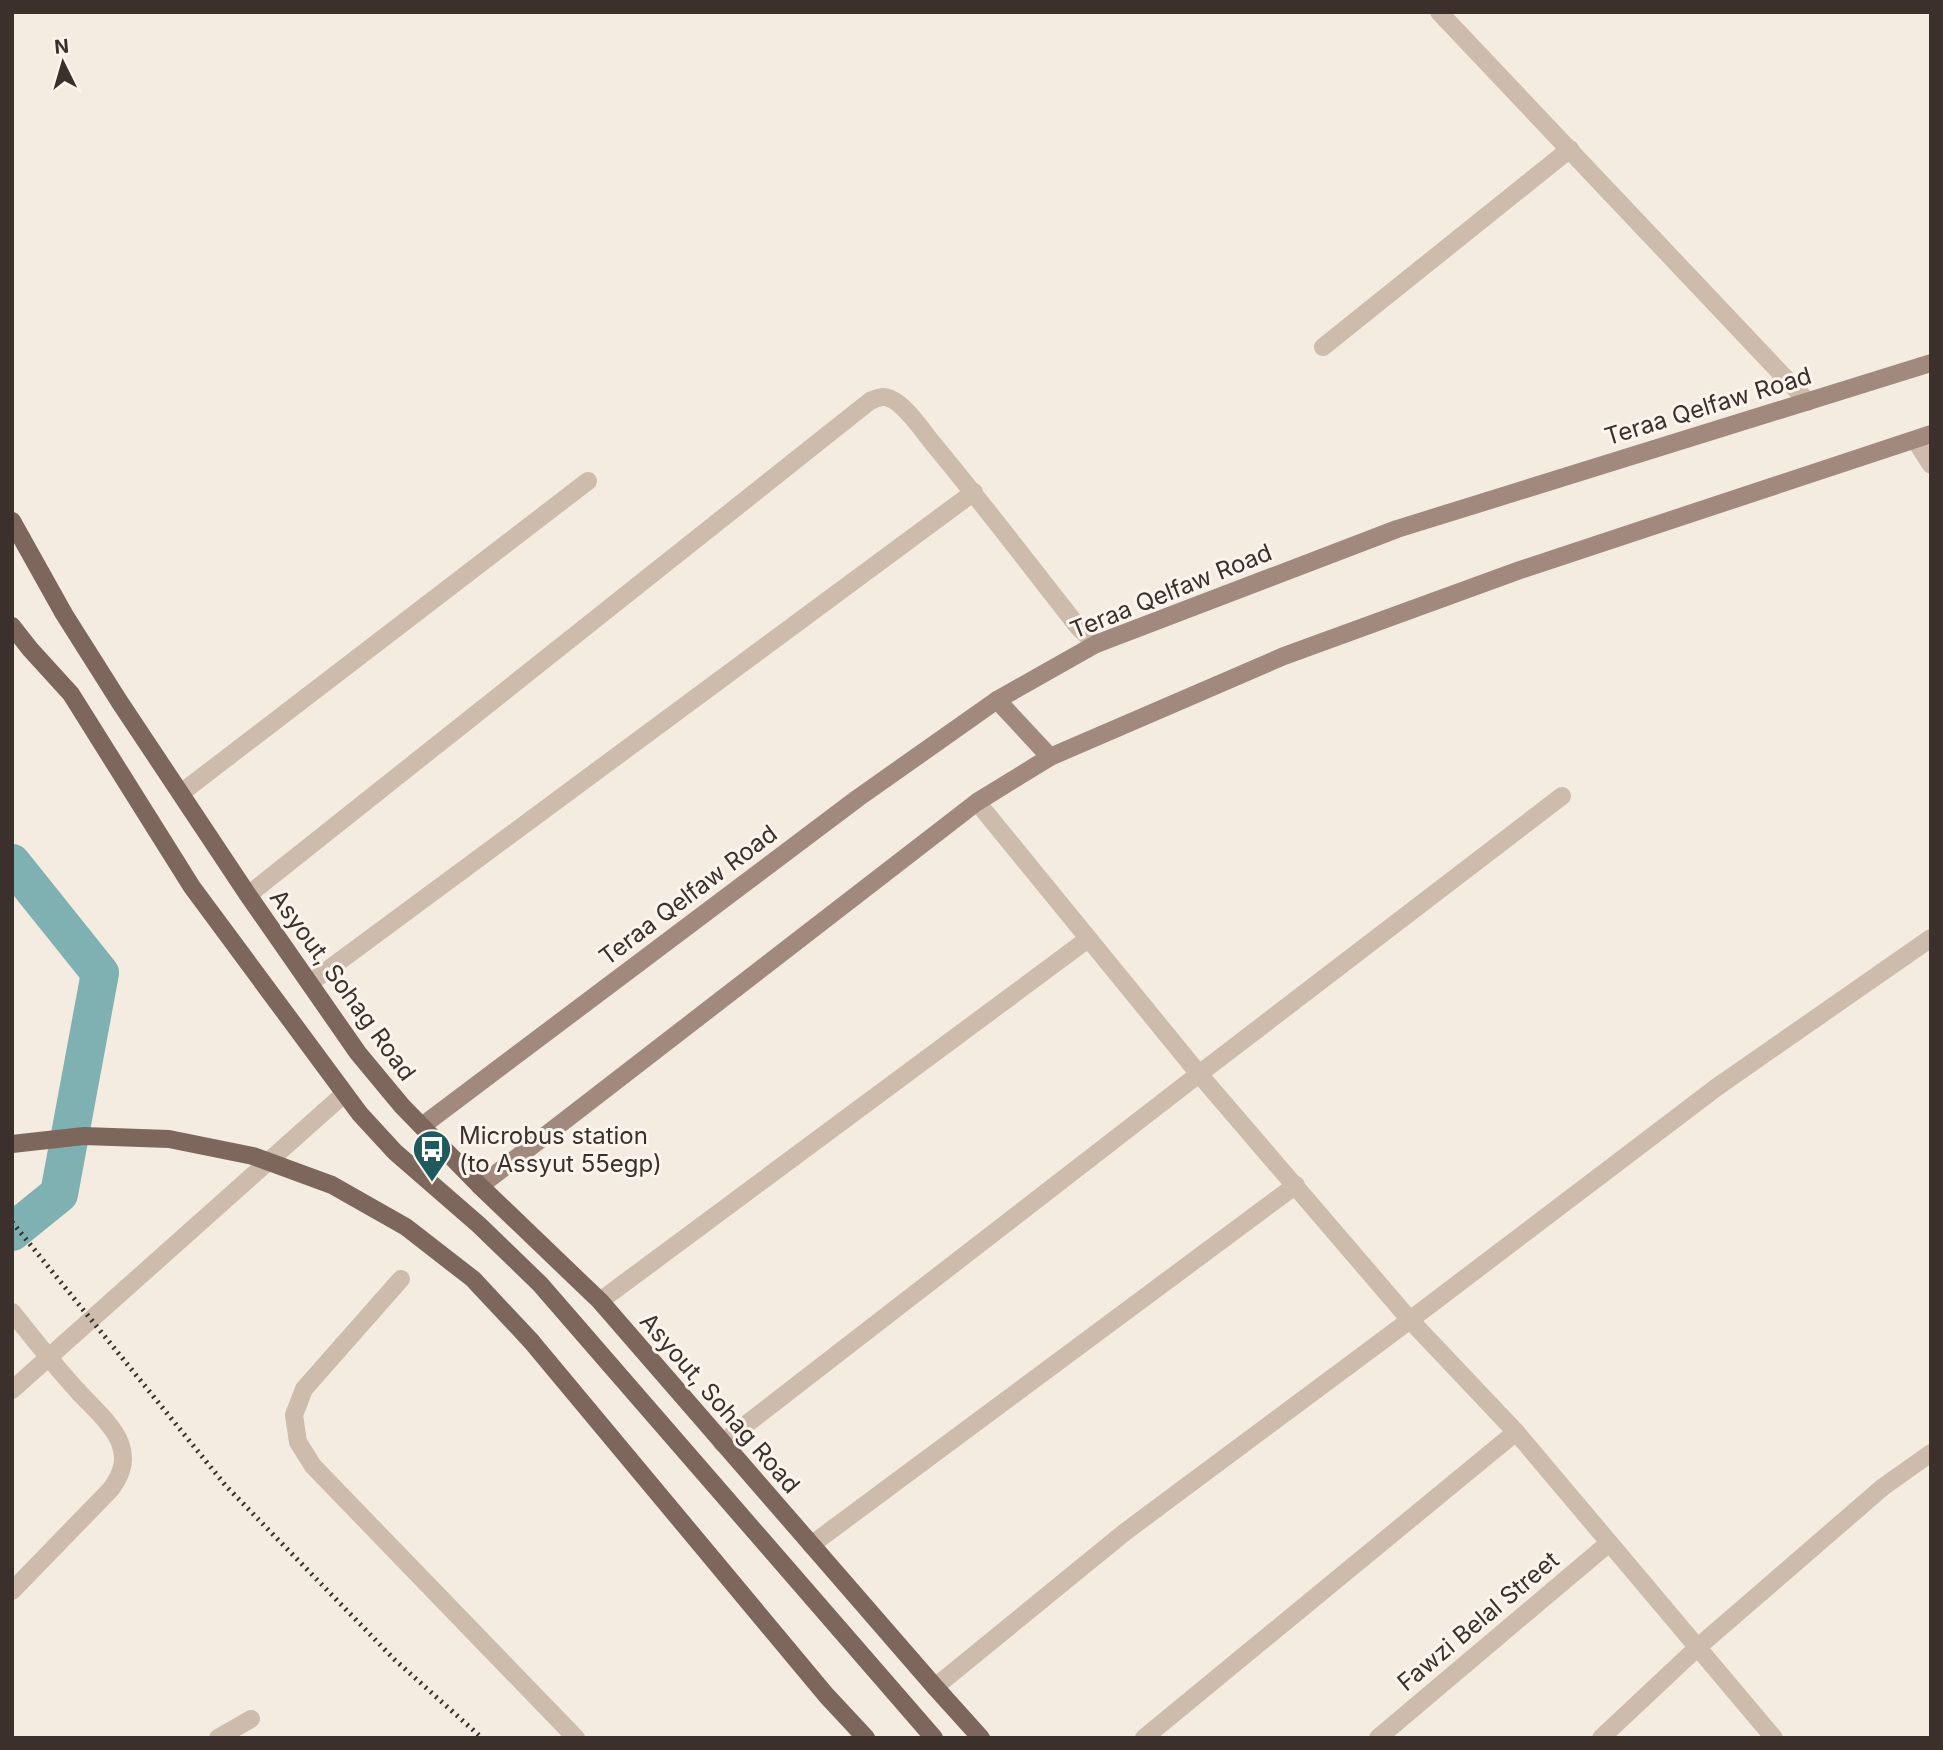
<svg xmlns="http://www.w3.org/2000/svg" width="1943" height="1750" viewBox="0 0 1943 1750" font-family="Inter,sans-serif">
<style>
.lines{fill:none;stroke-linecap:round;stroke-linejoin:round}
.canal{stroke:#7fb0b2;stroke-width:38}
.street{stroke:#cdbbac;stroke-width:18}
.secondary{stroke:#a18a7d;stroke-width:18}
.primary{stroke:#7d675c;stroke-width:18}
.rail{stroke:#3b302b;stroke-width:5;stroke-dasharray:2 5;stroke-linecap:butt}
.primary-bridge{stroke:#7d675c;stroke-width:18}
.labels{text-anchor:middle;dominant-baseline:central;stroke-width:6;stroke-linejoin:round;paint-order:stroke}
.street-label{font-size:24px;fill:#3b302b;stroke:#fbf5ee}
.poi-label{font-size:24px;fill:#3b302b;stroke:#fbf5ee;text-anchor:start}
</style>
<rect width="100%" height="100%" fill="#f4ebe1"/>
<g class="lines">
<polyline class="canal" points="12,863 100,973 59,1194 12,1232"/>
<g class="street">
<polyline points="1439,12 1808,402"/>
<polyline points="1323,347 1570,149"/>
<polyline points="1915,440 1931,465"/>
<polyline points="181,793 588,481"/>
<polyline points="977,802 1199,1074 1410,1320 1516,1432 1774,1738"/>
<path d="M248 895 870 401C878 398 883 395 891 399 906 405 924 433 935 446 984 505 1031 567 1079 628L1096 644"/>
<polyline points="310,983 974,492"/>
<polyline points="401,1279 304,1389 294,1415 298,1442 313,1466 576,1738"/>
<polyline points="600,1301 1088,939"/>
<path d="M12 1312C33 1338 53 1364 75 1388 88 1403 114 1425 120 1443 127 1461 121 1475 111 1489L12 1591"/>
<polyline points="12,1390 344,1094"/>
<polyline points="722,1443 1199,1074 1562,796"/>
<polyline points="811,1545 1296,1185"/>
<polyline points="935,1687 1125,1532 1410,1320 1717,1087 1931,938"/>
<polyline points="218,1738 251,1719"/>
<polyline points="1144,1738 1516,1432"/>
<polyline points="1378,1738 1609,1543"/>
<polyline points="1601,1738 1698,1647 1883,1487 1931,1453"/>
</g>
<g class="secondary">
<polyline points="997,700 1050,757"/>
<polyline points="422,1126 858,798 997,700 1096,644 1397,529 1931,363"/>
<polyline points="480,1186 977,802 1050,757 1284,656 1520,570 1931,434"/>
</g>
<g class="primary">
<polyline points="12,521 64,614 119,701 248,895 358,1053 402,1106 480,1186 600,1301 935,1687 981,1738"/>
<polyline points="12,626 30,649 71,694 192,887 360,1114 395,1152 479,1225 540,1284 934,1738"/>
<polyline points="531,1341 826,1695 866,1738"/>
</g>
<polyline class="rail" points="12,1222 226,1486 395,1660 482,1738"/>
<polyline class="primary-bridge" points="12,1144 84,1136 169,1139 253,1156 332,1185 406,1227 473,1279 531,1341"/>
</g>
<defs>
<g id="bus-pin" transform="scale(2.0125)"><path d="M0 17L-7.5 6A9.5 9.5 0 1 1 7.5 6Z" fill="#1f5a5e" stroke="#fbf5ee"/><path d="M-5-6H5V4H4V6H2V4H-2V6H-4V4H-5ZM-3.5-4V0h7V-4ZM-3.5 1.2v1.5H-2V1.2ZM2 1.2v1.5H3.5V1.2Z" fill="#fff"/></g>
</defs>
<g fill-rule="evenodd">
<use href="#bus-pin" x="432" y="1149"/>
</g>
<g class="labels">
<g class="street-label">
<text transform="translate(1708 406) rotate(-17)">Teraa Qelfaw Road</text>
<text transform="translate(1171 591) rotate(-22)">Teraa Qelfaw Road</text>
<text transform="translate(688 895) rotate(-37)">Teraa Qelfaw Road</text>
<text transform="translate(343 985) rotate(54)">Asyout, Sohag Road</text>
<text transform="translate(720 1403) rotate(49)">Asyout, Sohag Road</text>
<text transform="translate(1478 1621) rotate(-40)">Fawzi Belal Street</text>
</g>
<g class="poi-label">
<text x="459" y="1135">Microbus station<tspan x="459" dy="28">(to Assyut 55egp)</tspan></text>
</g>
</g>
<rect width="1943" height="1750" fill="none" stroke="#3b302b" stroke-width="28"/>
<g transform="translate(63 63) rotate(355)" stroke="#fbf5ee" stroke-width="5" paint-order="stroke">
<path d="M0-5L12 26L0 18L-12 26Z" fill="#3b302b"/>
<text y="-10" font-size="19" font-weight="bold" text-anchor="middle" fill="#3b302b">N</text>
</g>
</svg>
